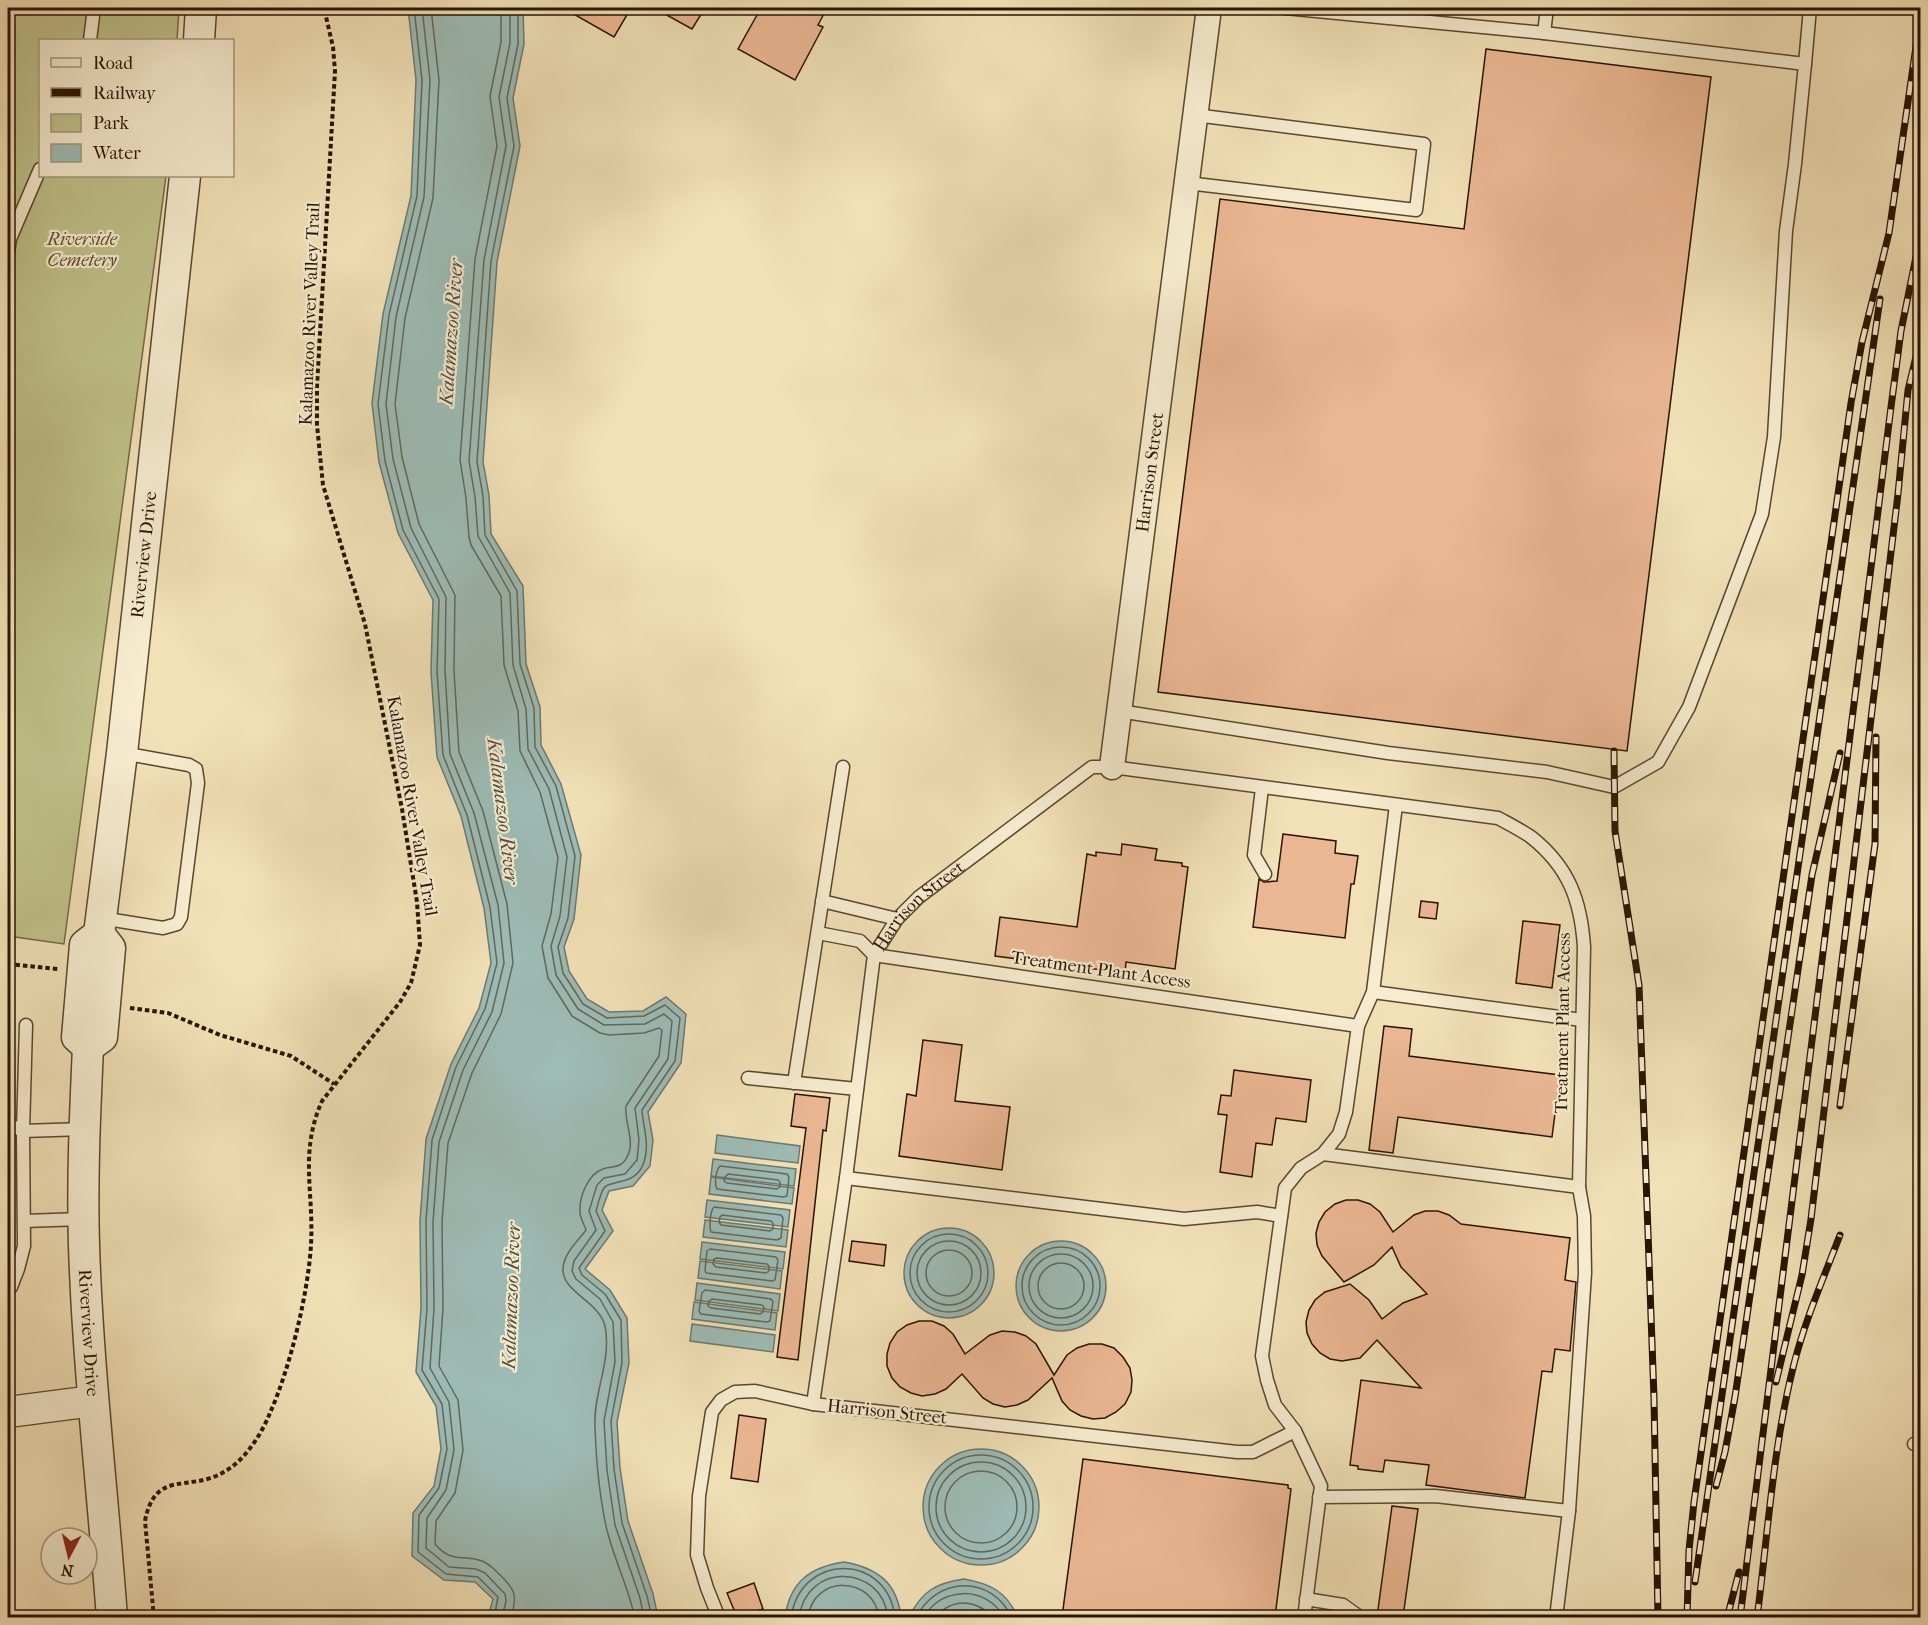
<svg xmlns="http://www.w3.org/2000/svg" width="1928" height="1625" viewBox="0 0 1928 1625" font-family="'IM FELL French Canon',serif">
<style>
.green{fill:#c0c18a;stroke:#746a46;stroke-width:1.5}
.water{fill:#9dbcb6;stroke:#6e796e;stroke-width:1.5}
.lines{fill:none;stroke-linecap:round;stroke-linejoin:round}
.shore{stroke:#62685c;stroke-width:1.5}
.building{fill:#ebb793;stroke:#281401;stroke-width:1.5}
.service-casing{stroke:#5a472e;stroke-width:15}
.minor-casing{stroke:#5a472e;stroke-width:27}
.tertiary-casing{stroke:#5a472e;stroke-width:33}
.path{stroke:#281401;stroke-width:4;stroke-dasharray:4.5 3;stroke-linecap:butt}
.service{stroke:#f7ecd0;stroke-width:12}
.minor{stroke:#f7ecd0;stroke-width:24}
.tertiary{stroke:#f7ecd0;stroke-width:30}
.rail-casing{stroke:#281401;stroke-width:7}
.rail{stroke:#f7ecd0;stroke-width:4.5;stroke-dasharray:14;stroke-linecap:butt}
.labels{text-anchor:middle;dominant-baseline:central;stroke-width:4.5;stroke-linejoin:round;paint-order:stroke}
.park-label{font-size:18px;font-style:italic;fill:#5d5131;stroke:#f7ecd0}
.street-label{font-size:18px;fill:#281401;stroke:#f7ecd0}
.water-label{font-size:20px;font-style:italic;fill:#514f40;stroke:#f7ecd0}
</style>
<rect width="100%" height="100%" fill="#f2e1b7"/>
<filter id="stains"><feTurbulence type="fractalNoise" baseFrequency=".00333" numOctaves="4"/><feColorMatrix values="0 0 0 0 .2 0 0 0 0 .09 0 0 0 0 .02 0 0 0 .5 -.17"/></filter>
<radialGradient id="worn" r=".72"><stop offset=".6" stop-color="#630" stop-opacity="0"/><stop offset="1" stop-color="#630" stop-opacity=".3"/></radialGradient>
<polygon class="green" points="8,8 179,8 177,40 40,40 40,176 166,176 64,944 8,936"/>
<g class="water">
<polygon points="408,8 523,8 524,44 513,98 520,146 497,262 483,462 489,495 491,534 523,586 526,664 540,707 541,745 561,784 581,855 574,919 564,947 569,971 587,999 609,1012 643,1011 666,997 686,1014 681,1063 648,1112 653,1140 650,1166 633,1186 609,1191 602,1210 613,1231 585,1269 610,1290 627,1318 629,1363 617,1422 620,1468 628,1521 653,1594 658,1617 488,1617 493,1599 475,1582 444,1580 412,1556 413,1513 434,1486 441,1449 436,1406 416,1372 421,1308 420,1221 426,1139 451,1064 479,1008 491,963 484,908 461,816 437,757 431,672 433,600 398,533 379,462 372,403 383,314 411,196 416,80"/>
<polygon points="717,1135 800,1146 798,1163 715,1153"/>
<polygon points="713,1159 796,1169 794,1186 711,1176"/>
<polygon points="711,1177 794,1188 792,1204 709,1194"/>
<polygon points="707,1200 790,1210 788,1227 705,1217"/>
<polygon points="705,1220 788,1230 786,1247 703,1237"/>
<circle cx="949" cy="1273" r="45"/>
<circle cx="1061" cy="1286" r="45"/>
<polygon points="702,1242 785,1252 783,1269 700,1259"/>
<polygon points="700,1261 782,1271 780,1289 698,1278"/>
<polygon points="697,1283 780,1294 778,1311 695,1300"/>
<polygon points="694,1302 777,1313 775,1330 692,1319"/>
<polygon points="692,1324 775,1335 773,1352 690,1341"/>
<circle cx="981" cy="1507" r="58"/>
<path d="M844 1562C877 1568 897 1582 901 1617H785C790 1582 810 1567 844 1562Z"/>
<path d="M964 1579C992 1584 1006 1592 1018 1617H909C922 1591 936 1583 964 1579Z"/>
</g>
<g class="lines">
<g class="shore">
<polyline points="414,8 422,80 417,196 389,315 378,404 385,461 403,530 439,599 437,672 443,755 467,815 490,907 497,963 485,1009 456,1067 432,1140 426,1221 427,1308 422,1370 442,1404 447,1449 439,1488 419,1515 418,1552 446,1574 478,1577 498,1597 494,1618"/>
<polyline points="422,8 430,80 424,197 396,317 386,404 393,459 411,528 446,597 445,671 450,754 474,813 498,905 504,963 492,1012 463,1070 439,1142 433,1222 434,1308 430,1368 449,1402 454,1450 446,1490 427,1518 426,1548 449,1567 476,1569 485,1573 505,1594 506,1601 502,1618"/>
<path d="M431 8 439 80 433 198 405 318 395 404 402 457 419 524 455 595 454 671 459 752 483 811 507 904 513 963 501 1014 472 1073 448 1143 442 1222 443 1308 439 1366 458 1400 463 1450 455 1493 436 1521 435 1544C452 1564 461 1554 482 1561 488 1563 493 1568 497 1572 515 1589 518 1594 511 1618"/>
<path d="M501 8V42L490 96 497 146 475 259 460 460 466 498 469 537 471 545 501 596 504 665 518 711 520 751 540 792 558 858 551 914 542 946 548 978 572 1016 600 1033 609 1035 644 1033 659 1028 662 1030 659 1056 626 1106C624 1123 636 1142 627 1157 622 1168 613 1166 603 1169 588 1174 579 1197 580 1212 580 1218 584 1224 586 1230 578 1241 563 1254 563 1269 562 1292 599 1301 605 1326 612 1361 593 1393 595 1426 596 1459 599 1493 606 1526 613 1557 628 1586 635 1618"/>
<polyline points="510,8 510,43 499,97 506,146 484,260 469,461 475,497 478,536 510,593 513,665 526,709 528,749 549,789 567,857 560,916 551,946 556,975 578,1009 604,1025 645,1024 664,1014 672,1021 668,1059 635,1108 639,1140 637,1160 625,1174 604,1178 597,1185 589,1211 596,1230 574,1261 572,1271 576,1279 600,1299 613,1322 615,1362 604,1421 607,1470 615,1525 640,1598 644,1618"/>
<path d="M518 8V44L507 98 514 146 491 261 477 462 483 496 485 535 517 591 520 664 534 708 535 747 556 786 575 856 568 918 558 947 563 973 583 1004 607 1018 644 1016 665 1005 680 1018 675 1061 642 1110C643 1127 650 1144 644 1162 636 1187 610 1179 604 1188 600 1194 598 1204 596 1211L605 1231 579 1268 582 1275 605 1294 621 1320 622 1363 611 1421 614 1469 622 1523 647 1596 652 1618"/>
<path d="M720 1166 787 1174 789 1177 787 1196 783 1197 717 1189C714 1184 716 1170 720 1166Z"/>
<polygon points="728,1174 778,1180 780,1182 780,1187 777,1189 727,1183 724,1181 725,1177"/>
<path d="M714 1207 781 1215 783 1218 781 1238 777 1240 711 1232C709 1227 710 1211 714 1207Z"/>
<polygon points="722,1215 771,1221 773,1223 773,1229 770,1231 721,1225 719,1222 720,1217"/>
<circle cx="949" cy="1273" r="39"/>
<circle cx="949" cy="1273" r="32"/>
<circle cx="1061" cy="1286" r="39"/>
<polygon points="710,1249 776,1257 778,1260 775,1280 772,1281 706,1273 705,1270 707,1251"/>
<circle cx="949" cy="1273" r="23"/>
<circle cx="1061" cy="1286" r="32"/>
<polygon points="717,1258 767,1264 769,1266 769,1271 766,1273 716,1267 713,1264 714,1259"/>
<circle cx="1061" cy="1286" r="23"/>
<polygon points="705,1290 771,1299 773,1302 770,1321 767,1322 701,1314 699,1311 702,1293"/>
<polygon points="712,1299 762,1305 764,1307 763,1312 760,1314 711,1308 708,1306 709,1301"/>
<circle cx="981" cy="1507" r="52"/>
<circle cx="981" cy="1507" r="45"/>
<circle cx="981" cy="1507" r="36"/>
<path d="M791 1618C800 1552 888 1552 895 1618"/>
<path d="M799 1618C806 1562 882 1563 888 1618"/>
<path d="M808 1618C813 1574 874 1575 879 1618"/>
<path d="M916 1618C936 1576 992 1574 1012 1618"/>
<path d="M924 1618C939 1586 988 1585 1004 1618"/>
<path d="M934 1618C952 1598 975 1598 994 1618"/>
</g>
</g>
<g class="building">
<polygon points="563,8 631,8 614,37"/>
<polygon points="654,8 705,8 692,29"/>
<polygon points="761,8 827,8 818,25 823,27 795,80 738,49"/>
<polygon points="1486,49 1711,77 1627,751 1158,692 1220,199 1464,229"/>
<polygon points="1283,834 1336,841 1335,853 1358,856 1354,884 1351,884 1345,938 1253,927 1259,879 1264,882 1277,881"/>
<polygon points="1122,844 1157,849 1155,860 1182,863 1182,866 1188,867 1175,969 1126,962 1125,973 995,956 1000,917 1077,927 1087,854 1096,856 1096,852 1121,855"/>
<polygon points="1421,901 1438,903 1436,919 1419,917"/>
<polygon points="1523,921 1560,925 1552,988 1516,983"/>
<polygon points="1384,1026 1412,1029 1409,1056 1560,1075 1552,1137 1398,1117 1393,1153 1369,1150"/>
<polygon points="923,1040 962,1045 955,1101 1010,1107 1002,1170 899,1156 907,1094 916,1096"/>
<polygon points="1234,1070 1311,1080 1306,1122 1276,1118 1272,1145 1256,1143 1252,1177 1220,1172 1227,1115 1218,1114 1221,1095 1231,1096"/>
<polygon points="795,1094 830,1098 826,1131 823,1130 798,1360 777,1357 806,1128 791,1126"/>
<polygon points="1346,1200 1358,1200 1370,1204 1380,1212 1393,1232 1414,1215 1425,1211 1438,1211 1449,1215 1461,1224 1570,1238 1565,1280 1576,1282 1570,1351 1555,1349 1552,1372 1542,1371 1525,1498 1426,1485 1429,1465 1385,1460 1383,1472 1358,1469 1358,1466 1350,1465 1361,1380 1421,1388 1377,1340 1360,1358 1342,1361 1330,1359 1320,1353 1312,1344 1307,1333 1306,1322 1309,1310 1315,1300 1325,1292 1350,1284 1369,1300 1382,1319 1403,1303 1427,1294 1401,1267 1392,1247 1374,1265 1344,1282 1322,1256 1317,1245 1316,1233 1319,1222 1325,1212 1335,1204"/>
<polygon points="852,1241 886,1245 884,1266 849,1261"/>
<polygon points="919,1321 932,1321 944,1326 953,1334 965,1354 990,1335 1002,1331 1015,1332 1026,1336 1036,1344 1054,1375 1067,1355 1077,1348 1089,1344 1102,1344 1114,1348 1123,1357 1130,1368 1132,1380 1131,1392 1125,1404 1116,1412 1105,1418 1093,1419 1081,1416 1070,1410 1062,1401 1052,1378 1028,1400 1017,1405 1005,1407 993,1404 983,1398 962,1374 946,1389 935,1394 922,1396 911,1393 900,1387 892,1378 887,1366 887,1354 890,1343 897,1332 907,1325"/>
<polygon points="739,1415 766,1419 758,1482 731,1478"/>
<polygon points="1083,1459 1288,1485 1288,1488 1291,1489 1275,1617 1062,1617"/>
<polygon points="1392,1506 1418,1509 1403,1617 1377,1617"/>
<polygon points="754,1583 763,1609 737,1617 727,1593"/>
</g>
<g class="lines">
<g class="service-casing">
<g id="service">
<polyline points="1285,8 1544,33 1547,8"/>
<polyline points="90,40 94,8"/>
<polyline points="1805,64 1810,8"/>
<polyline points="1187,183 1416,210 1424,144 1195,115"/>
<polyline points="8,253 10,239 40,169"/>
<polyline points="1119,711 1388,753 1547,772 1614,787 1658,762 1689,707 1762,514 1774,437 1786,231 1795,164 1805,64 1544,33"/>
<polyline points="1262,788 1254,855 1265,874"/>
<polyline points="822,901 897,919"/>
<polyline points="101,918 163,928 177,924 181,917 198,783 196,769 189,765 122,753"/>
<polyline points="818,933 860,941 874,955 1358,1026"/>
<polyline points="1373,992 1582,1020"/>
<polyline points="748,1078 857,1089"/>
<polyline points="794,1083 843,767"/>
<polyline points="8,1124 23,1131 84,1129"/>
<polyline points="1323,1154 1579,1187"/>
<polyline points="846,1178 1184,1219 1257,1212 1281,1216"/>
<polyline points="24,1221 82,1219"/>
<polyline points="8,1290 11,1287 18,1269 24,1246 23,1131 26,1025"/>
<path id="s1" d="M1295 1431 1253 1452H1237L813 1404 846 1178 874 955 897 919 919 897 1092 767H1112L1498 818C1509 824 1521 830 1531 837 1569 867 1581 901 1584 947L1579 1187 1584 1216 1585 1273 1569 1511 1556 1618"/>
<polyline points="1914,1444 1920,1445"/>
<polyline points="1319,1497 1435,1496 1569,1511"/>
<polyline points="1306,1599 1343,1605 1357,1615 1357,1618"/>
<polyline points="719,1618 707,1588 697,1555 699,1496 712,1412 721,1400 735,1392 755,1391 813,1404"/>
<polyline points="1304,1618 1321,1486 1295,1431 1275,1405 1267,1380 1262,1356 1285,1188 1301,1168 1323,1154 1339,1134 1346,1112 1358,1026 1373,992 1396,805"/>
</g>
</g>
<g class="minor-casing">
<g id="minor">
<path id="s2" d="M1112 767 1209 8"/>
</g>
</g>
<g class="tertiary-casing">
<g id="tertiary">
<polyline points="199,40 201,8"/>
<path id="s3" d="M88 1047 77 1037 85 945 99 934 122 753 185 176"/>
<path id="s4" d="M88 1047C85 1113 82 1180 84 1246 88 1370 103 1494 112 1618"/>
<polyline points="88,1047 102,1037 110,948 99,934"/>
<polyline points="8,1412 93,1401"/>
</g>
</g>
<g class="path">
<polyline points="8,964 58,969"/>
<polyline points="130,1008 168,1013 220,1035 291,1056 334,1084"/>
<path d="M154 1618 145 1521C155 1469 188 1492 222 1473 244 1462 261 1435 270 1413 290 1368 308 1294 311 1245 314 1191 299 1153 322 1101L400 1002 411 983 420 945 417 902 402 809 365 624 323 485 317 425V386L335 71 333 47 324 8"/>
</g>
<use href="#service" class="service"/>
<use href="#minor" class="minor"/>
<use href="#tertiary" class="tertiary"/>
<g class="rail-casing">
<g id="rail">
<polyline points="1614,751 1615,831 1639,985 1654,1398 1658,1618"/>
<polyline points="1840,1106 1875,844 1876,737"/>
<polyline points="1776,1382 1802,1275 1811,1219 1898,494 1908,390 1920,340"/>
<polyline points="1716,1486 1725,1452 1735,1397 1812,875 1840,753"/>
<polyline points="1695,1582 1880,299"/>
<polyline points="1687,1618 1689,1550 1694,1502 1851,403 1862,342 1889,233 1920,19"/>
<polyline points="1727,1618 1739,1572"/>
<polyline points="1740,1618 1891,407 1901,331 1920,237"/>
<path d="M1757 1618C1768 1533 1773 1446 1794 1364 1805 1320 1824 1277 1840 1235"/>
</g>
</g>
<use href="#rail" class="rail"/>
</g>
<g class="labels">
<g class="park-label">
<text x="82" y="239">Riverside<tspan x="82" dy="21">Cemetery</tspan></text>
</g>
<g class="street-label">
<text transform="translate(310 314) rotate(-88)">Kalamazoo River Valley Trail</text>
<text stroke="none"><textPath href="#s2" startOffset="297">Harrison Street</textPath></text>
<text stroke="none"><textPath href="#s3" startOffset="507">Riverview Drive</textPath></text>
<text transform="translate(412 806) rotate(80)">Kalamazoo River Valley Trail</text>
<text stroke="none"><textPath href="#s1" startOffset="1010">Harrison Street</textPath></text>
<text transform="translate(1101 970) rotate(8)">Treatment Plant Access</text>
<text transform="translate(1563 1023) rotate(-89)">Treatment Plant Access</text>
<text stroke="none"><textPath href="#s4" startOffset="286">Riverview Drive</textPath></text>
<text transform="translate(887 1412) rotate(6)">Harrison Street</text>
</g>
<g class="water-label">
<text transform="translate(451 332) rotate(-86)">Kalamazoo River</text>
<text transform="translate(503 811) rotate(83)">Kalamazoo River</text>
<text transform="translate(511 1296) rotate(-88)">Kalamazoo River</text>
</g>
</g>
<rect width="1928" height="1625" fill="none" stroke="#f2e1b7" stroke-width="30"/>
<rect x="9" y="9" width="1910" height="1607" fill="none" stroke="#281401" stroke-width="3"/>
<rect x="15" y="15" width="1898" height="1595" fill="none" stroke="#281401" stroke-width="1.5"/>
<rect x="39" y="39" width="195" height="138" fill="#f7ecd0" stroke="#a4967d" stroke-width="1.5"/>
<rect x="51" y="58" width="30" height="9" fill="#f7ecd0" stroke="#a4967d" stroke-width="1.5"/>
<text x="93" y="69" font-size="18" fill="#281401">Road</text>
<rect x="51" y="88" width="30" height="9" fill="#281401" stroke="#a4967d" stroke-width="1.5"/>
<text x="93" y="99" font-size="18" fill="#281401">Railway</text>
<rect x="51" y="114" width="30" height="18" fill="#c0c18a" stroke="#a4967d" stroke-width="1.5"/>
<text x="93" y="129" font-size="18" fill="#281401">Park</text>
<rect x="51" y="144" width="30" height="18" fill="#9dbcb6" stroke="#a4967d" stroke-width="1.5"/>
<text x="93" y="159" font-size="18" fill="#281401">Water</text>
<g transform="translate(69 1556) rotate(187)"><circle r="28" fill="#f7ecd0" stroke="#a4967d" stroke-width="1.5"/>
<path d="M0-4.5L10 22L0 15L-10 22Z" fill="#8f2418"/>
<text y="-9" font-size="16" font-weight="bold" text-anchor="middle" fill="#281401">N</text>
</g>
<rect width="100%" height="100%" filter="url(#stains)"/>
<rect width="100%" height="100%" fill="url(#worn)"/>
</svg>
